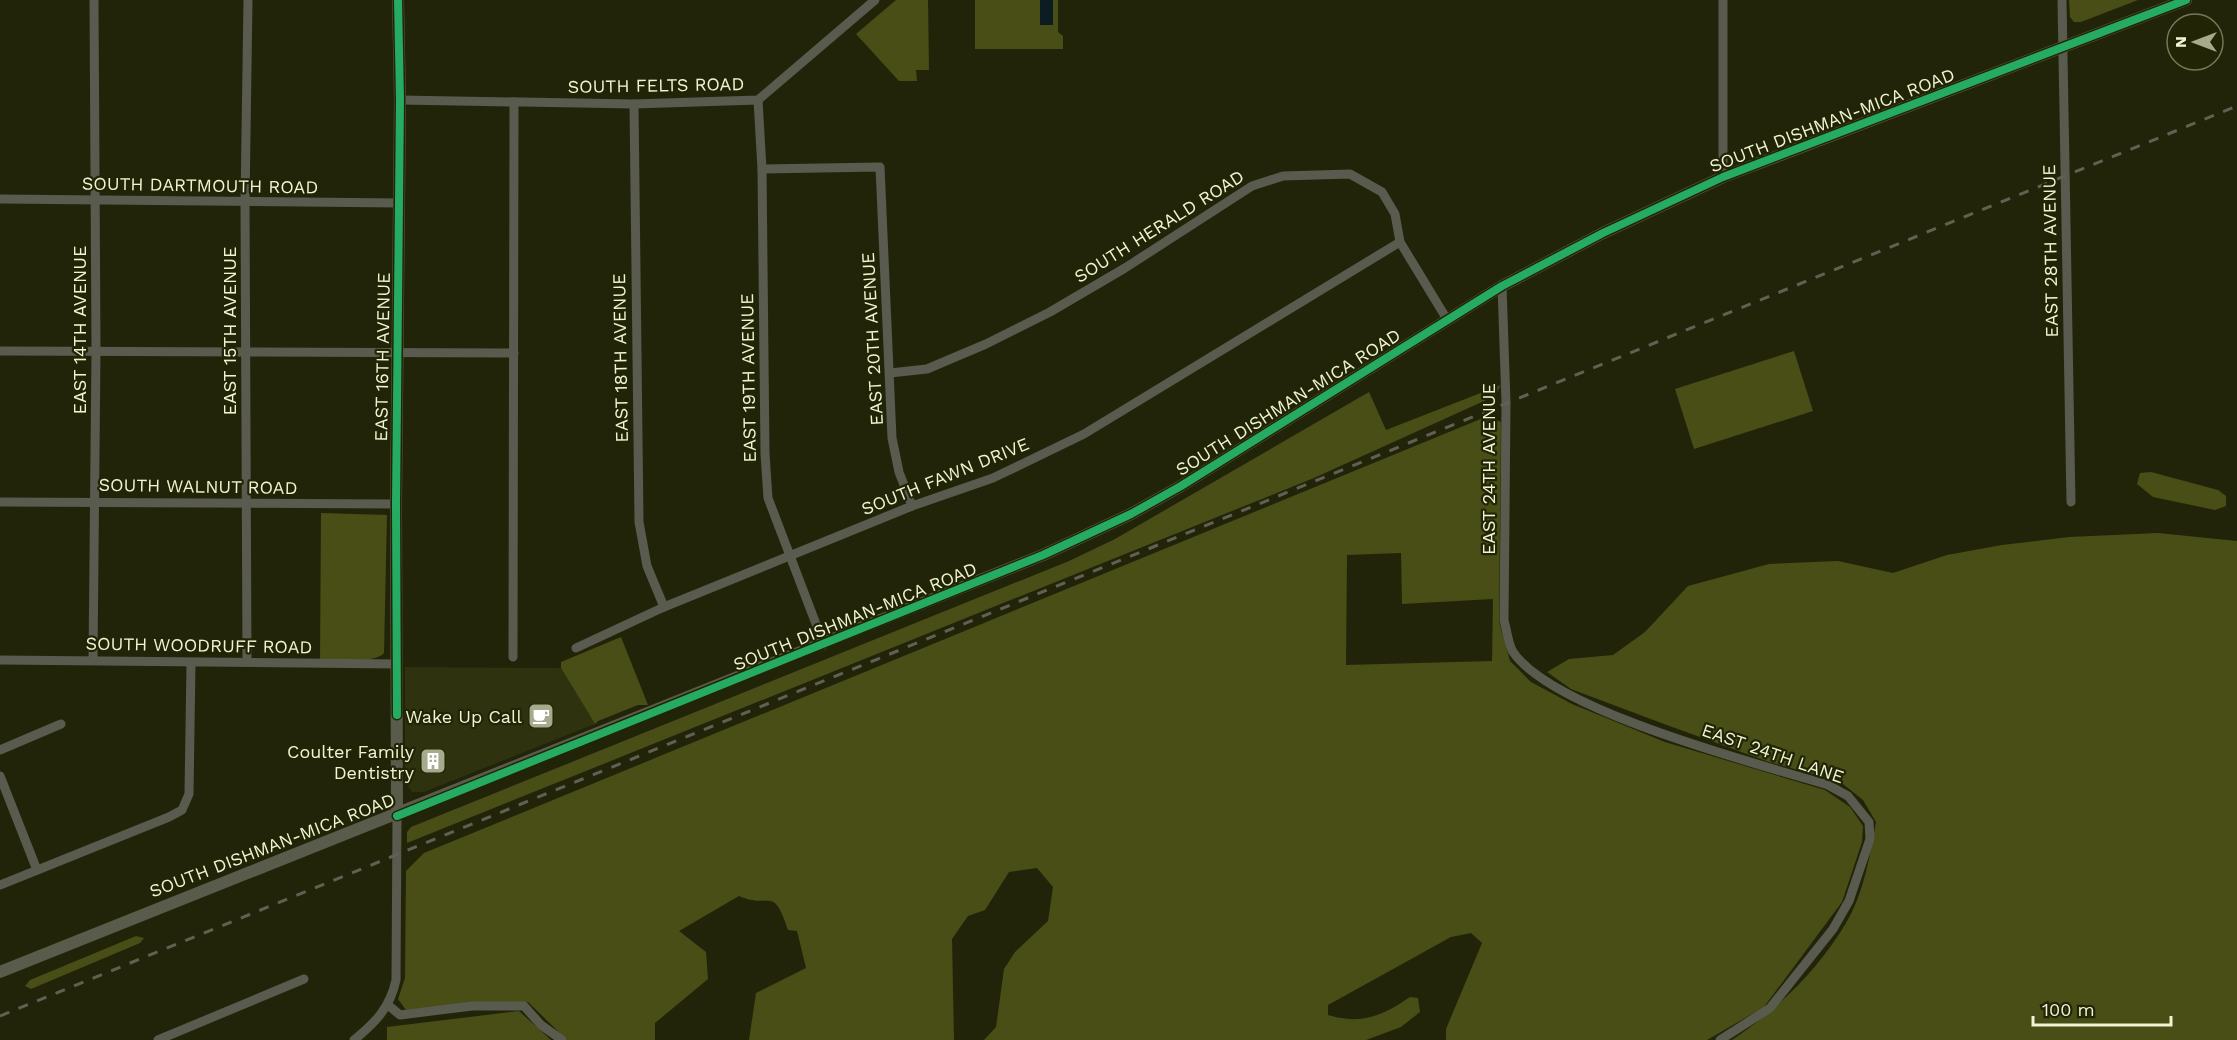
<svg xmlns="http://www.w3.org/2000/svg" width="2237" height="1040" viewBox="0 0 2237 1040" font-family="'Work Sans',sans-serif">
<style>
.built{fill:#2e320f}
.green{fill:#484e16;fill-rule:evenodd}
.water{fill:#0b1c23}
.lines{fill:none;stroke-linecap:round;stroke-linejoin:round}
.street{stroke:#595b4e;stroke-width:9}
.secondary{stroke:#5a5c4b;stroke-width:12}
.rail{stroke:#606152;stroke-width:3;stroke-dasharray:10 10;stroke-linecap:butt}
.cycleway-casing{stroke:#222505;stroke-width:11}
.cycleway{stroke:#26ab63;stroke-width:8}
.labels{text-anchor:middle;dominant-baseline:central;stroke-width:4.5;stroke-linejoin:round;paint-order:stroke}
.street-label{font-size:18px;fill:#eef4d4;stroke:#222505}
.poi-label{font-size:18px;fill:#eef4d4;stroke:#222505;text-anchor:end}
</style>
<rect width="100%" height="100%" fill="#22240a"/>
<polygon class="built" points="405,667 561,668 595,724 424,792 412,792 405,781"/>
<g class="green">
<polygon points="896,0 928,0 929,70 916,70 917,81 899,81 856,34"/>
<polygon points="975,0 1058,0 1058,32 1063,36 1063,49 975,49"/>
<polygon points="2069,0 2138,0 2081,22 2074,22 2070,17"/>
<polygon points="1794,351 1813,411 1694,449 1675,389"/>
<polygon points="1501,385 1495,396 1314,478 407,843 407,832 411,827 1069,561 1115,539 1369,392 1386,430"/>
<path d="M1488 416 1501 422 1499 622 1510 661 1531 682 1572 704 1665 742 1825 790 1850 807 1863 826 1862 842 1842 902 1764 1007 1707 1040H1446V1029L1482 943 1471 933 1451 937 1328 1005V1015C1362 1025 1382 1016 1410 997L1418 998 1420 1012 1401 1027 1366 1040H984L996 1027 1004 969 1015 952 1048 921 1053 887 1037 868 1009 872 985 910 968 916 952 939 954 1040H749L756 993 806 968 797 931 788 930C773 884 771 910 739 896L679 931 706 952 708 979 655 1023V1040H567L528 1002 458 1004 406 1010 398 999 405 978 406 871 424 853ZM1401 553 1402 604 1493 599 1492 661 1346 665 1347 555Z"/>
<polygon points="2151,472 2218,490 2226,496 2226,506 2215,510 2153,497 2137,484 2140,473"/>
<path d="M321 513 387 515 384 653C375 664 335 659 320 659Z"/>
<path d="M2158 533 2237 541V1040H1732C1777 1010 1818 970 1846 923 1864 893 1870 855 1876 822L1863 800 1839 781 1769 762 1664 724 1571 689 1547 672 1569 659 1613 655 1645 632 1688 586 1769 564 1838 561 1893 573 1947 555 2002 545 2069 537Z"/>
<polygon points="621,637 648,705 638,705 598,721 595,724 561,668 561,662"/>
<polygon points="136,936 144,938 140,943 31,989 25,986 30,980"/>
<polygon points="519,1011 551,1040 387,1040 387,1027"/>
</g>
<rect class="water" x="1040" y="0" width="13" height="25"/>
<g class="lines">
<g class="street">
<polyline points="1723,0 1723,177"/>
<polyline points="2062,0 2071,502"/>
<polyline points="400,100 634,104 758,100 875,0"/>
<polyline points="758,100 762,169 765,454 768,498 824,645"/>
<polyline points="634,104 639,522 647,566 664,607"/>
<polyline points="762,169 880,167 892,438 899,472 912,506"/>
<polyline points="0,199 400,203"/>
<path d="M1502 286 1506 403 1504 621C1507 630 1508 644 1513 652 1554 711 1755 763 1828 785L1848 796 1869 822 1870 839 1849 901 1833 929 1770 1008 1720 1040"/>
<polyline points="0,351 514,353"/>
<polyline points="890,373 927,369 986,344 1050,312 1125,268 1252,186 1283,176 1350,174 1382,192 1395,214 1400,242 1448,321"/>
<polyline points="0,502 396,504"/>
<polyline points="576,648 664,607 912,506 993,478 1084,434 1400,242"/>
<polyline points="513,657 514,102"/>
<polyline points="0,660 397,664"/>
<polyline points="93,660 96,350 94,0"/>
<polyline points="247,662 245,202 248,0"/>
<polyline points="0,750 61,724"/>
<polyline points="0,776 37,870"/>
<polyline points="0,885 169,817 182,810 189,794 191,663"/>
<polyline points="388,1005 400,1015 472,1006 524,1006 541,1025 562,1040"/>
<polyline points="158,1040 304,979"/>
<path d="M354 1040C375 1023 390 1008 396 980L397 816"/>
</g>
<g class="secondary">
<polyline points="397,816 396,504 400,100 398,0"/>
<polyline points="0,972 1043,555 1131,514 1181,486 1502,286 1603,233 1723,177 2186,0"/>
</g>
<polyline class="rail" points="0,1016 2237,106"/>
<g class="cycleway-casing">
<g id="cycleway">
<polyline points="397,715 396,504 400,100 398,0"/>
<polyline points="397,816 1043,555 1131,514 1181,486 1502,286 1603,233 1723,177 2186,0"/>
</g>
</g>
<use href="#cycleway" class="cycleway"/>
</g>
<defs>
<g id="cafe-square" transform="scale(1.35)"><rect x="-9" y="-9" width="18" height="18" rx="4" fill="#a7ab8d" stroke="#222505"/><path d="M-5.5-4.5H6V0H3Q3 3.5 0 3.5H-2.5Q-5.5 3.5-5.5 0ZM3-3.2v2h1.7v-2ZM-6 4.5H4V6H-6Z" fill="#fff"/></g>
<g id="building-square" transform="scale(1.35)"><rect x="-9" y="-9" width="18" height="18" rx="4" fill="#a7ab8d" stroke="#222505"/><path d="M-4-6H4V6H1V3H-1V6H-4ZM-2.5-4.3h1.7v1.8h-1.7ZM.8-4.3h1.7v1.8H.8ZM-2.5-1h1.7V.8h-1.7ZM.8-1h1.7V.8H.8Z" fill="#fff"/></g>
</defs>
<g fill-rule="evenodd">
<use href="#cafe-square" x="541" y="716"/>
<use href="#building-square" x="433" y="761"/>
</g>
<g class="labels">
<g class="street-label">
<text transform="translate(656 85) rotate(-1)">SOUTH FELTS ROAD</text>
<text transform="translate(1832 120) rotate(-21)">SOUTH DISHMAN-MICA ROAD</text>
<text transform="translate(200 185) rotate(1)">SOUTH DARTMOUTH ROAD</text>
<text transform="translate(1159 226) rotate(-32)">SOUTH HERALD ROAD</text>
<text transform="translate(2050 251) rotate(-91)">EAST 28TH AVENUE</text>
<text transform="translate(79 330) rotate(-90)">EAST 14TH AVENUE</text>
<text transform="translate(229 331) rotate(-90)">EAST 15TH AVENUE</text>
<text transform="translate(872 339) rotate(-93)">EAST 20TH AVENUE</text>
<text transform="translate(382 357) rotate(-89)">EAST 16TH AVENUE</text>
<text transform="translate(620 358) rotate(-91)">EAST 18TH AVENUE</text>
<text transform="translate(748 378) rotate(-91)">EAST 19TH AVENUE</text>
<text transform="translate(1288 402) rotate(-32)">SOUTH DISHMAN-MICA ROAD</text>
<text transform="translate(1488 469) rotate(-90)">EAST 24TH AVENUE</text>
<text transform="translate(945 476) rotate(-22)">SOUTH FAWN DRIVE</text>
<text transform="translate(198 486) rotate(1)">SOUTH WALNUT ROAD</text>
<text transform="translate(855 616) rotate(-22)">SOUTH DISHMAN-MICA ROAD</text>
<text transform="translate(199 645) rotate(1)">SOUTH WOODRUFF ROAD</text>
<text transform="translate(1773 753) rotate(19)">EAST 24TH LANE</text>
<text transform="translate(272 845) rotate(-21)">SOUTH DISHMAN-MICA ROAD</text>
</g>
<g class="poi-label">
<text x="522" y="716">Wake Up Call</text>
<text x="414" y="751">Coulter Family<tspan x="414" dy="21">Dentistry</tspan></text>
</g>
</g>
<g transform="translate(2195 42) rotate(270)"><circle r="28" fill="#222505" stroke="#747858" stroke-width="1.5"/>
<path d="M0-4.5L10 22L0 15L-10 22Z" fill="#a7ab8d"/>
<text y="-9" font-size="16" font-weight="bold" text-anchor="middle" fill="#eef4d4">N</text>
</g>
<path d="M2033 1016v9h138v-9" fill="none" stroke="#eef4d4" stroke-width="3"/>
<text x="2042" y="1016" font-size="18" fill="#eef4d4" stroke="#222505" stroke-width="4.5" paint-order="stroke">100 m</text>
</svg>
